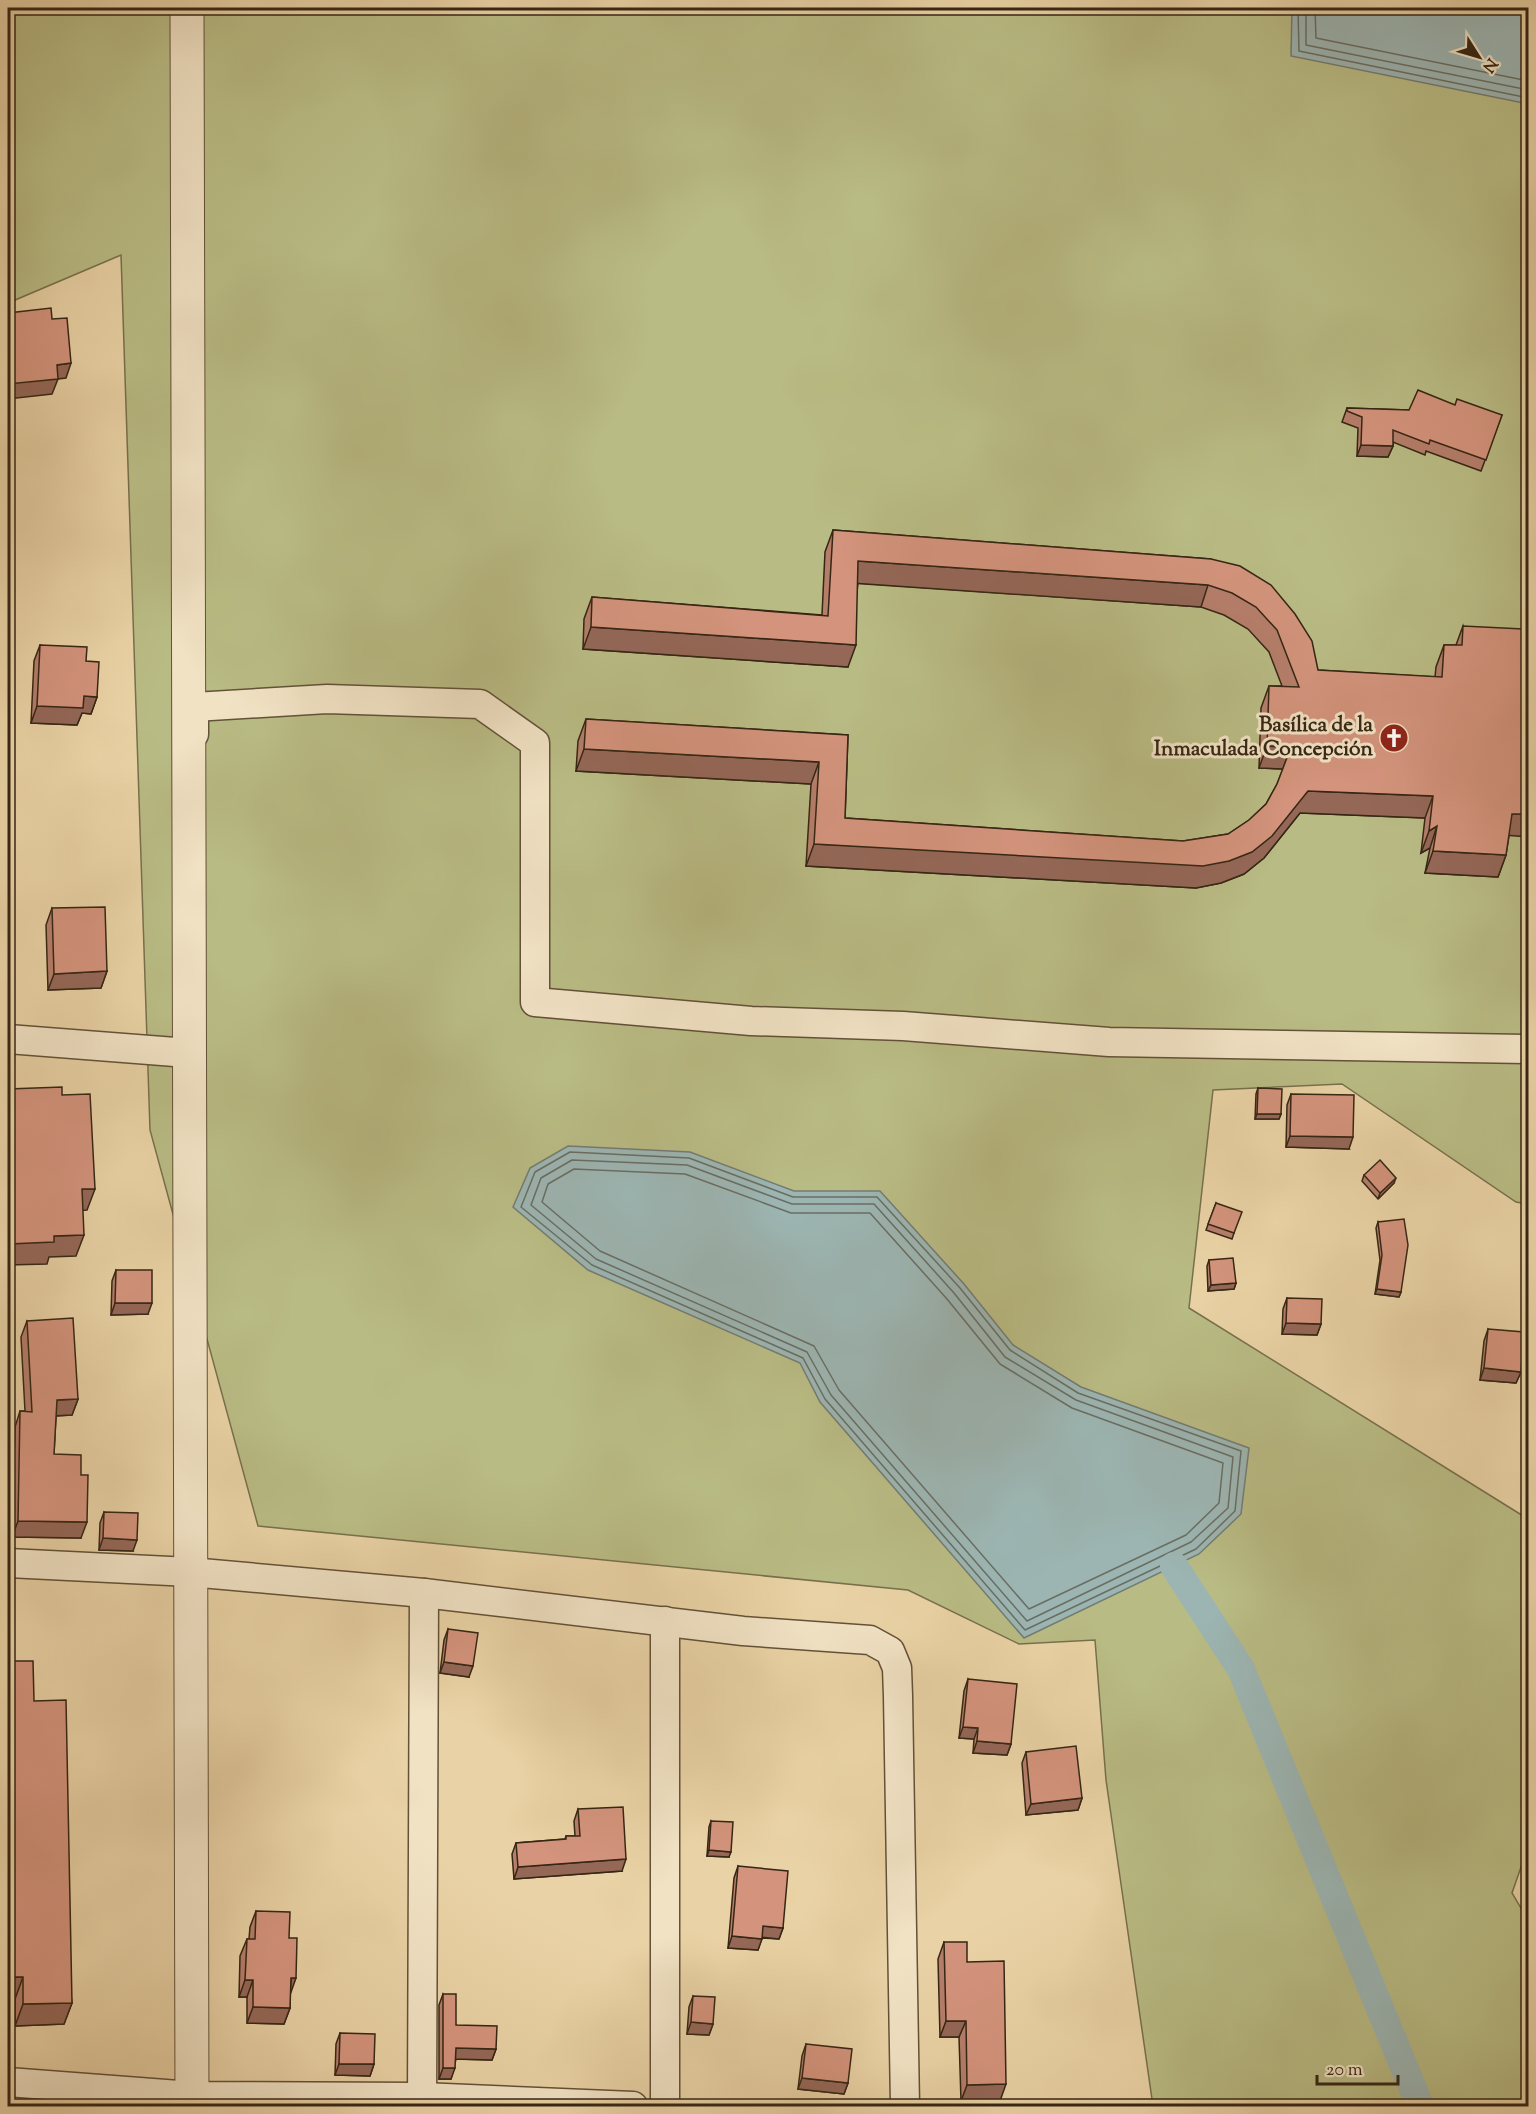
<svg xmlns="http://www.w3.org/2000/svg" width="1536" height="2114" viewBox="0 0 1536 2114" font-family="'Sorts Mill Goudy',serif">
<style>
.green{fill:#b9bb84;stroke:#78704c;stroke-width:1.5}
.water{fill:#9cb5b2;stroke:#737c73;stroke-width:1.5}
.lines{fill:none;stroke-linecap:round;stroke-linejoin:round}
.shore{stroke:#696e63;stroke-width:1.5}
.canal{stroke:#9cb5b2;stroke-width:28}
.minor-casing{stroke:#635138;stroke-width:31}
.tertiary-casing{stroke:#635138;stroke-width:35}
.minor{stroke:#f1e2c4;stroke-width:28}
.tertiary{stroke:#f1e2c4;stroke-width:33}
.wall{fill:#b57e6b;stroke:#362614;stroke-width:1.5}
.shaded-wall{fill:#946757;stroke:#362614;stroke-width:1.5}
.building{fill:#d3937c;stroke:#362614;stroke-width:1.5}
.labels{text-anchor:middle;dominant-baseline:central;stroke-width:6;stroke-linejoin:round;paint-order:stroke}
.poi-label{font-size:21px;font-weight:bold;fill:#362614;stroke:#f1e2c4;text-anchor:end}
</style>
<rect width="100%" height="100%" fill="#e9d2a5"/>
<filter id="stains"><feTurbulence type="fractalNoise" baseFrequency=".00333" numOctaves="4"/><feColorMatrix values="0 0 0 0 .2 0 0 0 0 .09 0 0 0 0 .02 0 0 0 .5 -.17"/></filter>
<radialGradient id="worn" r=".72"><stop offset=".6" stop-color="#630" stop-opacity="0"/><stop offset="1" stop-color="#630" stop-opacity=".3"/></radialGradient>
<polygon class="green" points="8,8 1528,8 1528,1204 1516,1202 1342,1084 1213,1090 1189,1308 1528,1519 1528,1847 1512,1893 1528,1920 1528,2106 1153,2106 1106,1780 1095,1640 1019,1644 908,1590 258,1526 150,1130 121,255 8,303"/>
<g class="water">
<polygon points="1292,8 1528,8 1528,104 1291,56"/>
<polygon points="568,1146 690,1152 794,1191 880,1191 964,1284 1013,1345 1081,1387 1249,1448 1241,1514 1199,1554 1024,1638 820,1402 800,1363 588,1270 513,1207 530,1168"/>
</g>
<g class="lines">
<g class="shore">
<polyline points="1298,8 1299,51 1528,98"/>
<polyline points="1306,8 1306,45 1528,90"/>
<polyline points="1315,8 1316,38 1528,81"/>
<polygon points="570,1152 689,1158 793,1197 877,1197 960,1288 1010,1350 1078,1393 1241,1451 1235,1511 1196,1549 1025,1630 825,1399 803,1358 592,1265 521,1207 535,1172"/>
<polygon points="572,1160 687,1165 792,1204 874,1204 954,1293 1005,1357 1076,1400 1233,1457 1228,1508 1191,1542 1027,1621 831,1395 807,1352 596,1259 531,1205 541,1178"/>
<polygon points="574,1169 685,1174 791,1213 870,1213 947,1299 1000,1364 1072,1408 1223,1463 1219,1503 1186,1535 1029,1609 839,1390 814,1346 600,1251 542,1202 548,1184"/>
</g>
<polyline class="canal" points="1174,1566 1241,1669 1420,2106"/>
<g class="minor-casing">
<g id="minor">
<polyline points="194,734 194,707 327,699 480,704 535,743 535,1002 751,1021 903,1026 1109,1042 1528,1049"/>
<polyline points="8,1039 188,1053"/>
<polyline points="8,1563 190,1572 424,1593 743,1631 870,1640 890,1651 897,1668 898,1696 905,2106"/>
<polyline points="665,1621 665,2106"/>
<polyline points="8,2082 192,2096 422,2097 633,2106"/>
<polyline points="422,2106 424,1593"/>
</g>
</g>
<g class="tertiary-casing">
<polyline id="tertiary" points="187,8 192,2106"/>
</g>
<use href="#minor" class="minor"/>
<use href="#tertiary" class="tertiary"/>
</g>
<g class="wall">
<polygon points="1455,405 1502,415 1481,471 1426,451 1425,455 1393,442 1393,446 1388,457 1357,456 1358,428 1342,422 1347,408 1409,410"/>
<polygon points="833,530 1211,559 1318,670 1435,677 1436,667 1444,645 1456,645 1463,626 1509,836 1506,855 1498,877 1425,873 1430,848 1421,853 1425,818 1300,813 1264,858 1244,874 1221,883 1196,888 806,866 811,784 576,771 578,741 586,719 848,735 845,818 1183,841 1228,834 1249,820 1266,804 1277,784 1283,769 1259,768 1261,708 1269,686 1282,686 1269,652 1248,629 1224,615 1201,607 858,583 848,667 583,649 584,619 592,597 822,615 825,552"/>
<polygon points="40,645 86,661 97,697 91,714 82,713 77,725 31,723 34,661"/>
<polygon points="52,908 107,971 101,988 48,990 46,925"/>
<polygon points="1258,1088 1281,1114 1279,1119 1255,1119 1256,1094"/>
<polygon points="1291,1094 1349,1149 1286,1147 1287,1105"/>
<polygon points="1364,1175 1394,1183 1378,1199 1362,1181"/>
<polygon points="1216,1203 1234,1233 1232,1239 1206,1230"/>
<polygon points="1378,1222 1401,1292 1399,1297 1375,1294 1380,1260 1376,1228"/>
<polygon points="1209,1260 1236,1283 1234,1289 1208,1291 1207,1266"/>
<polygon points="116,1270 148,1314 111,1315 112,1281"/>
<polygon points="1287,1298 1321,1324 1317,1335 1282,1334 1283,1309"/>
<polygon points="27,1321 78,1399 72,1415 56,1416 54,1454 81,1538 12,1537 15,1427 20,1411 25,1411 21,1337"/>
<polygon points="1488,1329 1521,1372 1516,1383 1480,1380 1484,1341"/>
<polygon points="104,1512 133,1551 99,1550 100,1523"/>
<polygon points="448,1629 469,1677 440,1673 444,1640"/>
<polygon points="968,1679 1011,1744 1007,1755 973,1753 974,1739 959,1738 964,1691"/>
<polygon points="34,1701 72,2003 64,2024 15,2026 15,1999"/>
<polygon points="1026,1752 1082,1798 1078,1810 1026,1815 1022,1763"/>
<polygon points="578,1809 622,1871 514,1879 512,1854 516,1843 565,1839 566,1836 575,1836 574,1821"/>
<polygon points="711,1821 729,1857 707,1856 709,1827"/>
<polygon points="738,1866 783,1928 779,1939 762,1938 758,1950 728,1948 734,1878"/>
<polygon points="256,1911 289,1938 290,2008 284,2024 247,2023 247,1997 239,1997 240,1956 247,1939 249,1939 250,1927"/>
<polygon points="944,1942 967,1962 1000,2101 961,2101 959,2037 940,2037 938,1959"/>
<polygon points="443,1994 456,2025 496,2049 492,2060 456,2059 451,2079 439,2079 439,2005"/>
<polygon points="693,1996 713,2024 709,2035 687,2034 689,2007"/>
<polygon points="340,2033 374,2064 370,2076 335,2075 336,2044"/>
<polygon points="806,2044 848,2083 844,2094 798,2089 802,2056"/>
</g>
<g class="shaded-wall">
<polygon points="71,363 66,378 58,379 52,394 8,399 8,384 57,365"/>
<polygon points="1361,445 1393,446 1388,457 1357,456"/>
<polygon points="858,561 1208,585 1201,607 851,583"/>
<polygon points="591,627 856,645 848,667 583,649"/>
<polygon points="84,696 97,697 91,714 82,713 77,725 31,723 37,706"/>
<polygon points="1267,746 1291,747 1283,769 1259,768"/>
<polygon points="584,749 819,762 811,784 576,771"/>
<polygon points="1308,791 1433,796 1425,818 1300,813 1264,858 1244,874 1221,883 1196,888 806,866 814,844 1229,861"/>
<polygon points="1512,814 1528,814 1528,837 1504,835"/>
<polygon points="1437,826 1430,848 1421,853 1429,831"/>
<polygon points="1433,851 1506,855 1498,877 1425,873"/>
<polygon points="107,971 101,988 48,990 54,974"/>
<polygon points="1257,1114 1281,1114 1279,1119 1255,1119"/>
<polygon points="1290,1136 1353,1137 1349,1149 1286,1147"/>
<polygon points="1396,1178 1394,1183 1378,1199 1380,1193"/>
<polygon points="82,1189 95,1189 87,1210 75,1211"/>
<polygon points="84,1235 76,1256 49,1257 47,1264 8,1265 9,1244 54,1236"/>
<polygon points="1236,1283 1234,1289 1208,1291 1211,1285"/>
<polygon points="8,1288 11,1288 8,1296"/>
<polygon points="1377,1289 1401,1292 1399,1297 1375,1294"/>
<polygon points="115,1303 152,1303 148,1314 111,1315"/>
<polygon points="1286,1323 1321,1324 1317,1335 1282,1334"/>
<polygon points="1484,1368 1521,1372 1516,1383 1480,1380"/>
<polygon points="78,1399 72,1415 52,1416 57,1400"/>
<polygon points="18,1521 87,1522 81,1538 12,1537"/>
<polygon points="103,1538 137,1540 133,1551 99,1550"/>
<polygon points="444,1662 473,1666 469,1677 440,1673"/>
<polygon points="963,1727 978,1728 974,1739 959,1738"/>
<polygon points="977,1741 1011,1744 1007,1755 973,1753"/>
<polygon points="1082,1798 1078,1810 1026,1815 1031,1804"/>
<polygon points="709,1850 731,1852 729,1857 707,1856"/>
<polygon points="626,1859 622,1871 514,1879 518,1867"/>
<polygon points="763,1926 783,1928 779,1939 759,1937"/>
<polygon points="732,1936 762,1939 758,1950 728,1948"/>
<polygon points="8,1977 23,1977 15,1999 8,1999"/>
<polygon points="291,1978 296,1978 290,1995"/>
<polygon points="245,1980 253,1980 247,1997 239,1997"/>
<polygon points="72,2003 64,2024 15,2026 23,2004"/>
<polygon points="253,2007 290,2008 284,2024 247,2023"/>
<polygon points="946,2021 966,2021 959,2037 940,2037"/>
<polygon points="691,2022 713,2024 709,2035 687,2034"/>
<polygon points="456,2048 496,2049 492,2060 452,2059"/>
<polygon points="339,2064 374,2064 370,2076 335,2075"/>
<polygon points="443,2068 455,2068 451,2079 439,2079"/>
<polygon points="802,2078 848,2083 844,2094 798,2089"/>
<polygon points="1006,2084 1000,2101 961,2101 967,2085"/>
</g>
<g class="building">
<polygon points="51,308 52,319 67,318 71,363 57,365 58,379 8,384 8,313"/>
<polygon points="1418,390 1455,405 1457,399 1502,415 1486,460 1430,440 1429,444 1393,430 1393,446 1361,445 1362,417 1347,411 1347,408 1409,410"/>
<polygon points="833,530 1211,559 1240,566 1271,585 1295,614 1312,641 1318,670 1442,677 1444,645 1462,645 1463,626 1523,629 1522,648 1528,648 1528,814 1512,814 1506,855 1433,851 1437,826 1429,831 1433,796 1308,791 1272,836 1252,852 1229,861 1203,866 814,844 819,762 584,749 586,719 848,735 845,818 1183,841 1228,834 1249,820 1266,804 1277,784 1291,747 1267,746 1269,686 1299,687 1277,630 1256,607 1232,593 1208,585 858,561 856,645 591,627 592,597 828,616"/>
<polygon points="40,645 87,647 86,661 99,662 97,697 84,696 83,708 37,706"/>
<polygon points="105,907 107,971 54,974 52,908"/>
<polygon points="62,1087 62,1095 90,1094 95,1189 82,1189 84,1235 54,1236 54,1242 9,1244 11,1288 8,1288 8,1089"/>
<polygon points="1258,1088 1282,1089 1281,1114 1257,1114"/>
<polygon points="1291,1094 1354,1095 1353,1137 1290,1136"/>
<polygon points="1380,1160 1396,1178 1380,1193 1364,1175"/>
<polygon points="1216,1203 1242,1212 1234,1233 1208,1224"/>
<polygon points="1404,1219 1408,1245 1401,1292 1377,1289 1382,1255 1378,1222"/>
<polygon points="1233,1258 1236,1283 1211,1285 1209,1260"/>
<polygon points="116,1270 152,1270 152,1303 115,1303"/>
<polygon points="1287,1298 1322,1299 1321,1324 1286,1323"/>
<polygon points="73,1318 78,1399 57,1400 54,1454 81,1455 81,1475 88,1475 87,1522 18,1521 20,1411 32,1412 27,1321"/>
<polygon points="1488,1329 1524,1332 1521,1372 1484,1368"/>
<polygon points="104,1512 138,1513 137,1540 103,1538"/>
<polygon points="448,1629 478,1633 473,1666 444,1662"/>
<polygon points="8,1661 33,1661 34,1701 66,1700 72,2003 23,2004 23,1977 8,1977"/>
<polygon points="968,1679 1017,1684 1011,1744 977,1741 978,1728 963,1727"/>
<polygon points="1076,1746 1082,1798 1031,1804 1026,1752"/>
<polygon points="623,1807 626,1859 518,1867 516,1843 566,1839 566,1836 580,1836 578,1809"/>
<polygon points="711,1821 733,1822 731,1852 709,1850"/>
<polygon points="738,1866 788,1871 783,1928 763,1926 762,1939 732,1936"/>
<polygon points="256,1911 290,1912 289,1938 297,1938 296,1978 291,1978 290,2008 253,2007 253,1980 245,1980 247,1939 255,1939"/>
<polygon points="944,1942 967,1942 967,1962 1004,1961 1006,2084 967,2085 966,2021 946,2021"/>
<polygon points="443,1994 456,1994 456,2025 497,2026 496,2049 456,2048 455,2068 443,2068"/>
<polygon points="693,1996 715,1997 713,2024 691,2022"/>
<polygon points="340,2033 375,2034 374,2064 339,2064"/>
<polygon points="806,2044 852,2049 848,2083 802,2078"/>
</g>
<defs>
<g id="church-disc" transform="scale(1.5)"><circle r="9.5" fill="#8f2418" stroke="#f1e2c4"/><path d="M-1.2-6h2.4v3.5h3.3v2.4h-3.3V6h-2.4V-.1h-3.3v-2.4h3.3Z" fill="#fff"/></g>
</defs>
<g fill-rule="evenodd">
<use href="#church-disc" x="1394" y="738"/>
</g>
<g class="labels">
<g class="poi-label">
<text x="1373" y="726">Basílica de la<tspan x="1373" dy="24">Inmaculada Concepción</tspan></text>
</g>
</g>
<rect width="1536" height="2114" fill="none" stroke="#e9d2a5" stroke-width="30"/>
<rect x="9" y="9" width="1518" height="2096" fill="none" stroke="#362614" stroke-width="3"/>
<rect x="15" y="15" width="1506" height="2084" fill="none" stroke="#362614" stroke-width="1.5"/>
<g transform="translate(1479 57) rotate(127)" stroke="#f1e2c4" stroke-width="4.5" paint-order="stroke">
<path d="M0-4.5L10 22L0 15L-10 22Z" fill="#362614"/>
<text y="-9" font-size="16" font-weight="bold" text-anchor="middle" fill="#362614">N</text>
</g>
<path d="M1317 2075v9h81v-9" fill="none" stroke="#362614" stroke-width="3"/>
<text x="1326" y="2075" font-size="18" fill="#362614" stroke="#f1e2c4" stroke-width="4.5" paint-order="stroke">20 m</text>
<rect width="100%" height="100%" filter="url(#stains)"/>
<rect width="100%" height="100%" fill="url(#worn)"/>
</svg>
